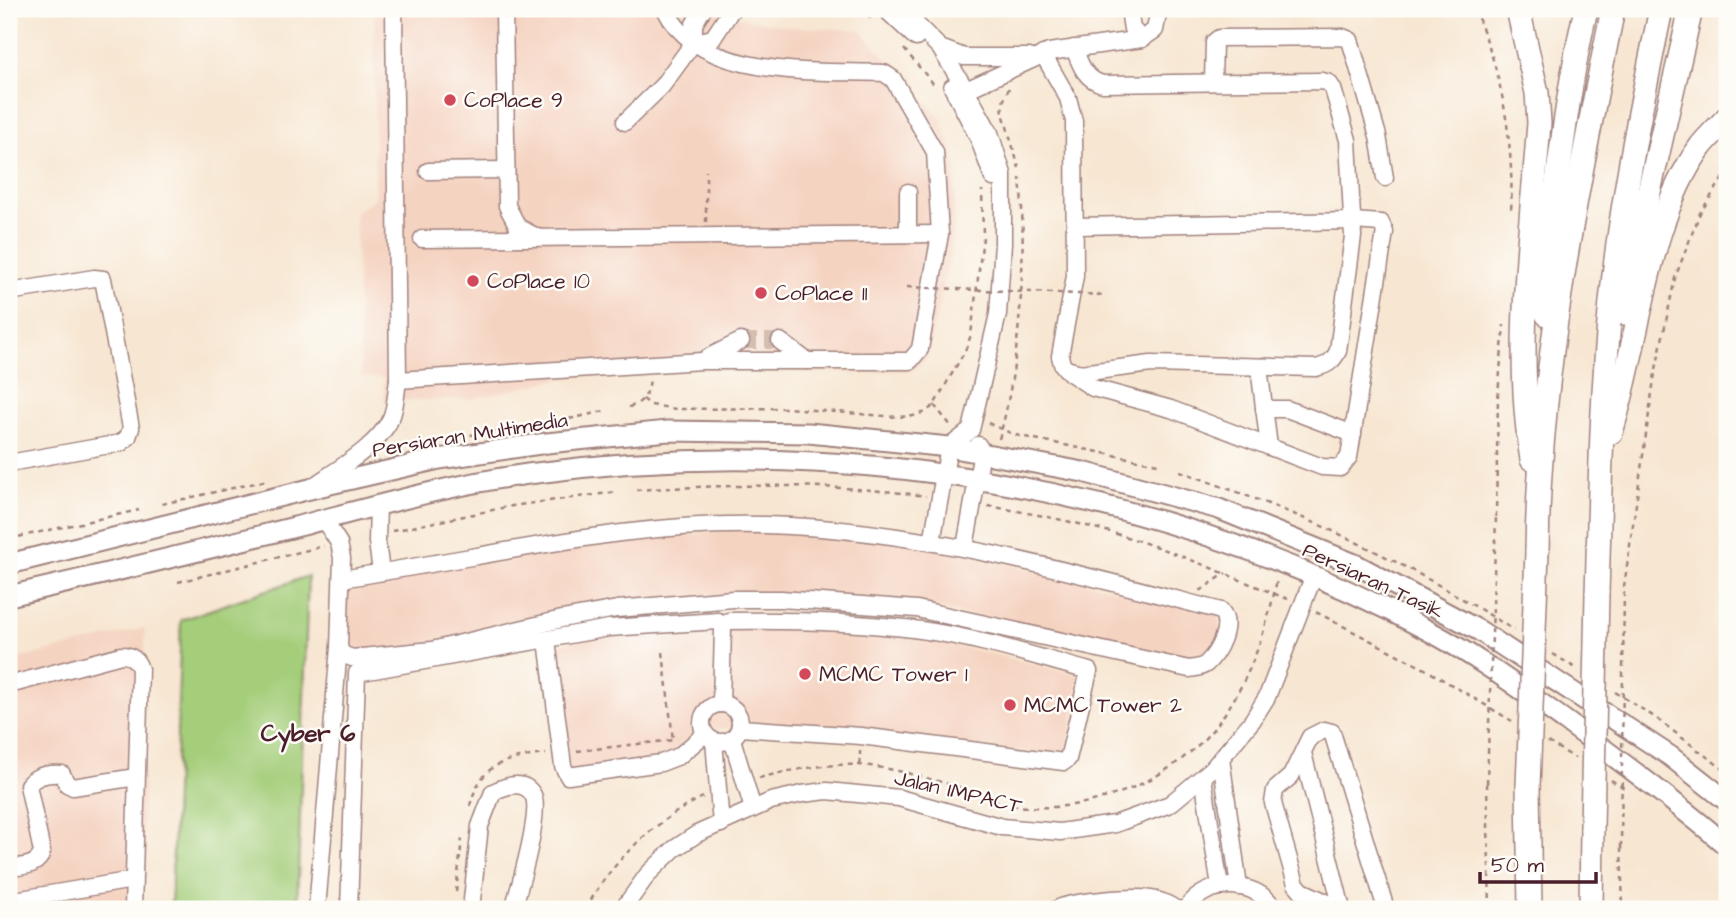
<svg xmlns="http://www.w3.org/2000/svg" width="1736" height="918" viewBox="0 0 1736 918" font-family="'Architects Daughter',sans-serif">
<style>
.built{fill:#f5d3c1}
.green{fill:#a4ce7a;stroke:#777652;stroke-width:2}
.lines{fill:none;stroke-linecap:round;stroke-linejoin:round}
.minor-tunnel{stroke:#d4beb0;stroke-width:16;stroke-dasharray:16 8;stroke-linecap:butt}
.minor-casing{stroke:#a0827e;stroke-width:19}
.major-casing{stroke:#a0827e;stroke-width:23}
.highway-casing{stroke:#a0827e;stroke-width:26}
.path{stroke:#a0827e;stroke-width:2.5;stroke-dasharray:5 5;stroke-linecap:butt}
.minor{stroke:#fff;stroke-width:16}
.major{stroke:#fff;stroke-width:19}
.highway{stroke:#fff;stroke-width:23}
.highway-bridge-casing{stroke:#a0827e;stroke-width:26;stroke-linecap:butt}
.path-bridge{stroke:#a0827e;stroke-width:2.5;stroke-dasharray:5 5;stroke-linecap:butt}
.highway-bridge{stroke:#fff;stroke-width:23}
.poi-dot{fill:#d1495b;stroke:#fdfcf7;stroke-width:2.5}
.labels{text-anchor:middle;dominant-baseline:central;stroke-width:5;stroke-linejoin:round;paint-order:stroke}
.poi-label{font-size:21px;fill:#4a1f2b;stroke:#fdfcf7;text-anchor:start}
.street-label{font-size:21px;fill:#4a1f2b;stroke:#fdfcf7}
.quarter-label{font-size:24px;font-weight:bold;fill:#4a1f2b;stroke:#fdfcf7}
</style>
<rect width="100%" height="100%" fill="#fdfcf7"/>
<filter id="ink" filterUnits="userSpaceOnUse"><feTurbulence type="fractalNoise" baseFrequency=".0143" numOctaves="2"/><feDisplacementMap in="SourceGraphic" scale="14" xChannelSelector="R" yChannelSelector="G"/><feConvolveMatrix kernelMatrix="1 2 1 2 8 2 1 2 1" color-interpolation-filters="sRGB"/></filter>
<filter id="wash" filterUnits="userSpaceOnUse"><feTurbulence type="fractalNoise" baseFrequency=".00686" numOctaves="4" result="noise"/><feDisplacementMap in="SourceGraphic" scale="28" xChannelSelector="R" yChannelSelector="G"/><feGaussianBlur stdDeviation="1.57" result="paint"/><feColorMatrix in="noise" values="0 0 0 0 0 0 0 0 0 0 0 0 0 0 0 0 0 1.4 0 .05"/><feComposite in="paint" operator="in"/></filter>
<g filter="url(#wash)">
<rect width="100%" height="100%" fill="#f7e6d1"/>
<g class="built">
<polygon points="374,9 721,9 731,16 790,27 860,30 942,119 956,162 953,242 926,359 913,370 888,372 816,373 709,369 617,371 565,378 470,399 385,401 384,378 361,377 355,220 356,212 375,199"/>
<polygon points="763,528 922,544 1219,614 1221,632 1200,664 926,606 733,593 433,644 350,654 344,649 347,582 563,544"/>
<polygon points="817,625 924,638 1080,675 1066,755 744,725 699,733 677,752 658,759 569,772 555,645 612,634 684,627"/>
<polygon points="145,628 142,909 9,909 9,661"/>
</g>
<polygon class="green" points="308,576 297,909 171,909 181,620"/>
</g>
<g filter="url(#ink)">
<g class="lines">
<polyline class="minor-tunnel" points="741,341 780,341"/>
<g class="minor-casing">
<g id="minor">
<polyline points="504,9 507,206 518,227 537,237"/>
<polyline points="885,9 916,38"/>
<polyline points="901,9 940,48 966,90 990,133 1003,174 1003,244 998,314 971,430 949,447 932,542"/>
<polyline points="1129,9 1132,29 1142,39"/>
<polyline points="694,42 713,38 732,9"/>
<polyline points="940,48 964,57 1029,57"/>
<path d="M1043 54 1068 98 1074 121 1075 276 1060 356 1062 364 1066 369 1081 373 1151 364 1316 368C1328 365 1333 361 1338 351L1353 236 1348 140 1333 89 1329 83 1322 81 1103 84C1085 80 1080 64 1074 48"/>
<polyline points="1213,82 1214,42 1219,38 1343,37 1350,40 1378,136 1385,178"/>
<polyline points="952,87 978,137 993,178"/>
<polyline points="958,89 966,90 1049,52 1142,39 1155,30 1159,9"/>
<polyline points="625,122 662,86 694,42 694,24 703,9"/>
<polyline points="428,171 505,170"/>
<polyline points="908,192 908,234"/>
<polyline points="422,239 940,234"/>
<polyline points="9,292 94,278 103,279 131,428 128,437 121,443 9,463"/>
<polyline points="780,341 807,361"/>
<polyline points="707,358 741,341"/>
<polyline points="1259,367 1269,447"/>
<polyline points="1069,372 1093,388 1171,409 1322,467 1340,468 1349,457 1385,232 1381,223 1353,221 1076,226"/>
<path d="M398 380 702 361H910L920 349 940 234 935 152 893 79 884 73C817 70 700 81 665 9"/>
<polyline points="1264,409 1287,409 1353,434"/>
<path d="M312 487C337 469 378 447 391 418 396 407 396 392 398 380L394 9"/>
<polyline points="378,504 377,542 381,572"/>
<path d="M324 520 339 543 342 558 339 647 342 654 352 658 432 650 562 619 617 609 733 599H781L917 609 1189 669C1195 668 1201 668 1206 664 1218 653 1233 625 1221 611 1072 572 921 529 766 525 668 522 573 539 477 556 432 564 387 571 342 579"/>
<polyline points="965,547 982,452 978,445"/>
<path d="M728 621C793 620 857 622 921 630 978 638 1034 656 1089 671L1068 759 1064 762 861 736 740 728"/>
<polyline points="547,640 563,766 568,776 661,763 679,756 705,734"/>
<path d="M9 685 121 655C131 655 137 659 140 669L133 909"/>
<circle cx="721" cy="723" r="19"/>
<polyline points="721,704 723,629"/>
<polyline points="732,739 753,809"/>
<polyline points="714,741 721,824"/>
<polyline points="1303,753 1342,909"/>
<polyline points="1221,758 1239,887"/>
<polyline points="1203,777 1220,887"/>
<path d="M9 868C22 866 38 867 42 852L28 785C36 775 50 773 62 774L67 784 73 787 136 777"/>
<polyline points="9,901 133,880"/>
<polyline points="317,909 339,647"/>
<polyline points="349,909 357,673 609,628 718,621"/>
<path d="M471 909 480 826 493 792C505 786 524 779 533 795 542 812 519 889 513 909"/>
<polyline points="623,909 648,874 674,849 697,834 771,801 802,794 827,791 899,798 1002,827 1060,832 1115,824 1170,804 1212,769 1252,721 1267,697 1314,575"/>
<path d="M1057 909C1068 901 1135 896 1151 899 1160 900 1168 904 1176 909"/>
<path d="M1186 909C1206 878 1256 879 1275 909"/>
<polyline points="1341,909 1302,891 1296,884 1273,803 1275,790 1291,776 1310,737 1324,730 1332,732 1386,909"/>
</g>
</g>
<g class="major-casing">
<g id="major">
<polyline points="9,564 330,484 439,459 547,443 668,431 809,433 949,447 1083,472 1219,509 1357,565 1480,631 1670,756 1727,801"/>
<path d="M9 596C105 574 200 551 295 527 373 507 448 485 528 474 836 432 1155 484 1429 631 1478 657 1522 690 1567 722 1622 762 1676 802 1727 846"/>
</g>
</g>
<g class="highway-casing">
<g id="highway">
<path d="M1518 9 1537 93 1539 123C1531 232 1514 353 1532 459"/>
<polyline points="1624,313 1640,231 1691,9"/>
<path d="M1547 314C1543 273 1551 231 1556 190 1564 129 1572 69 1586 9"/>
<path d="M1611 432C1640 342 1645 222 1701 146 1709 136 1719 127 1727 118"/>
<path d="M1537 552C1539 369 1577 188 1613 9"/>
<path d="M1597 594C1600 497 1601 399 1611 302 1621 204 1641 105 1661 9"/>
<polyline points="1528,786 1530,909"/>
<polyline points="1591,909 1592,828"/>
</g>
</g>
<g class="path">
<polyline points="860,9 871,18"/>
<path d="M1474 9C1503 72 1514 144 1511 213"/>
<polyline points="904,49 936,87"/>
<polyline points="1009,88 1002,104 1003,113 1019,168"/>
<polyline points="706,222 706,171"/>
<polyline points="643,399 651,405 676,409 788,408 897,417 913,416 926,412 934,405 965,351 971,335 983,237 982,190"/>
<polyline points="934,405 952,427"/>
<path d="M629 407C644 403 649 392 650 378"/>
<polyline points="988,423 1015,435 1158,464"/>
<path d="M999 439C1020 365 1027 255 1020 178"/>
<polyline points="441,440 574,418 604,411"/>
<path d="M1180 471C1242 494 1305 516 1364 546 1416 571 1466 600 1514 630"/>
<path d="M636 490C732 484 830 483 926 496"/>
<polyline points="162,504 268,480"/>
<path d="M988 506C1037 514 1086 524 1133 539 1186 556 1236 579 1288 599"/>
<polyline points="1496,517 1498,395 1504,325"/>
<polyline points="392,531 512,506 616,492"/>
<polyline points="9,539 139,510"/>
<polyline points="178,582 324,546"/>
<polyline points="1624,587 1654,379 1675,278 1700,213 1727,172"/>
<polyline points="1200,591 1226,573"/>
<polyline points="1316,612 1425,669 1512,721"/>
<polyline points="1553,654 1577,669"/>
<polyline points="1615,692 1656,718 1727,772"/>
<polyline points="1548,742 1575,758"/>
<polyline points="577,751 673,740 663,652"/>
<polyline points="860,765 860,751"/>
<path d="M759 778C791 770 826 763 859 765 890 767 922 777 952 785 970 791 1001 804 1018 806 1086 814 1163 785 1209 734 1246 692 1266 633 1277 580"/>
<polyline points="1611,780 1626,789"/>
<polyline points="1487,783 1490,909"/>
<path d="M470 806C481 762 505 759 546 754"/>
<polyline points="1621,847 1623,909"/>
<polyline points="456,892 462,839"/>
<path d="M586 909C610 862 656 820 703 797"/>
</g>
<use href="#minor" class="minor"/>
<use href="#major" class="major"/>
<use href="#highway" class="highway"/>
<g class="highway-bridge-casing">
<g id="highway-bridge">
<polyline points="1528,786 1537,552"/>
<polyline points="1592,828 1597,594"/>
</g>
</g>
<g class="path-bridge">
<polyline points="907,287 1104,295"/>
<polyline points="1487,783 1496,517"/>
<polyline points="1621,847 1624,587"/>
</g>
<use href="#highway-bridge" class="highway-bridge"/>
</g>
</g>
<g class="poi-dot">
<circle cx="450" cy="100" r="7"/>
<circle cx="473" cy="281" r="7"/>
<circle cx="761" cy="293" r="7"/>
<circle cx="805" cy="674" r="7"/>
<circle cx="1010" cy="705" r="7"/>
</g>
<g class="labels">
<g class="poi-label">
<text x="464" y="100">CoPlace 9</text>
<text x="487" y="281">CoPlace 10</text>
<text x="775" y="293">CoPlace 11</text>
<text x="819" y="674">MCMC Tower 1</text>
<text x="1024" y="705">MCMC Tower 2</text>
</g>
<g class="street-label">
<text transform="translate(470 435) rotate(-9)">Persiaran Multimedia</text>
<text transform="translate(1373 581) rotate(25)">Persiaran Tasik</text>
<text transform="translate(958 792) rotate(13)">Jalan IMPACT</text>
</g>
<g class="quarter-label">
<text x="308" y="734">Cyber 6</text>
</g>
</g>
<rect width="1736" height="918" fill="none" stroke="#fdfcf7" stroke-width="35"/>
<path d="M1480 872v10h116v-10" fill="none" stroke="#4a1f2b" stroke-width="3.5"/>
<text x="1491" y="872" font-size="21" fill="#4a1f2b" stroke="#fdfcf7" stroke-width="5" paint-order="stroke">50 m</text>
</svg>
